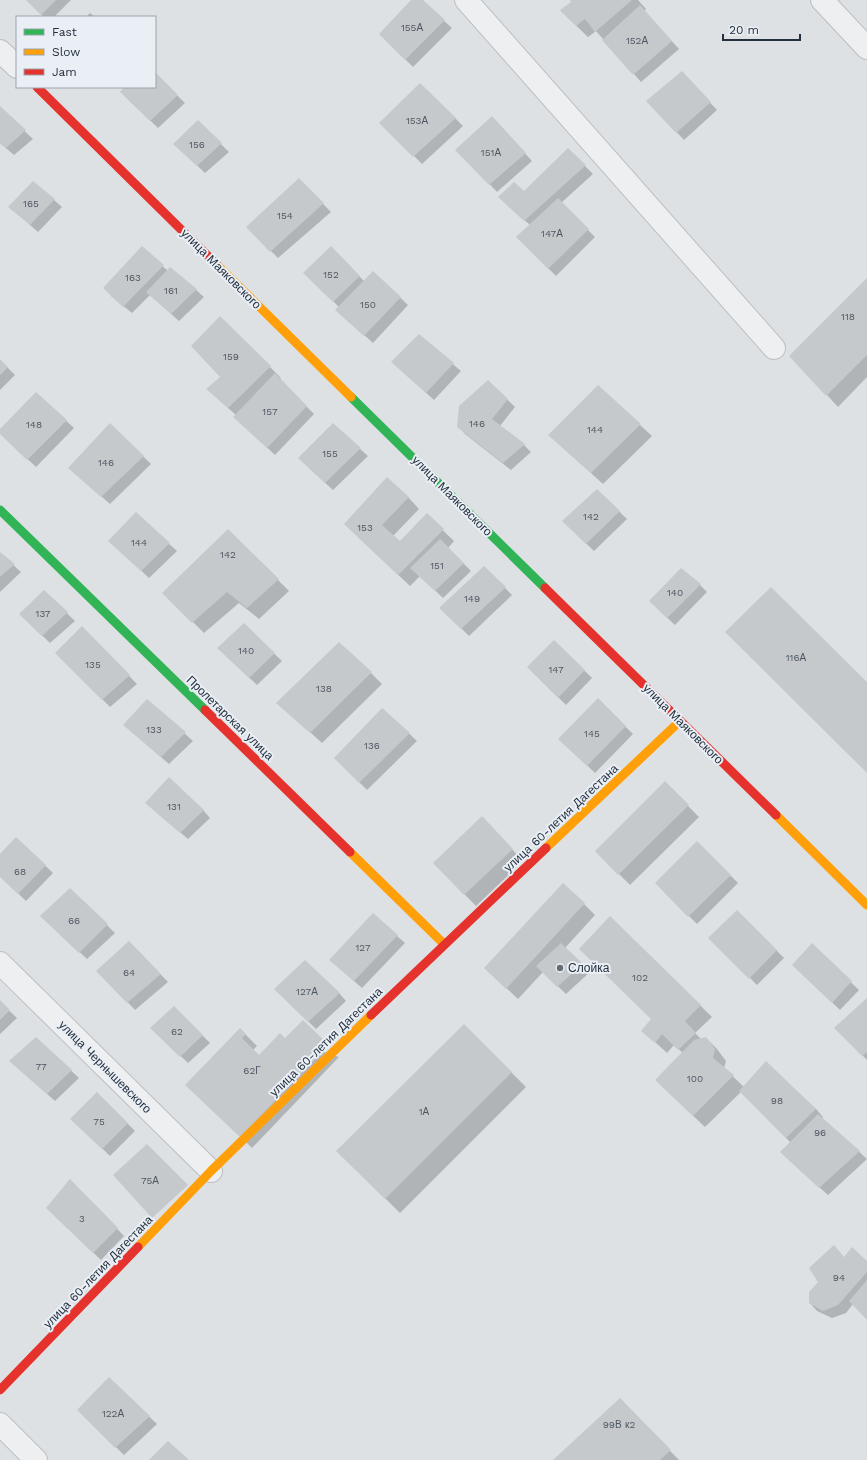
<svg xmlns="http://www.w3.org/2000/svg" width="867" height="1460" viewBox="0 0 867 1460" font-family="'Work Sans',sans-serif">
<style>
.shadow{fill:#0003}
.building{fill:#c6c9cc}
.lines{fill:none;stroke-linecap:round;stroke-linejoin:round}
.street-casing{stroke:#bcbfc2;stroke-width:24}
.street{stroke:#edeff1;stroke-width:22}
.fast{stroke:#30b455;stroke-width:9}
.slow{stroke:#ff9f0a;stroke-width:9}
.jam{stroke:#e5322d;stroke-width:9}
.poi-dot{fill:#656e78;stroke:#eaeff5;stroke-width:1.5}
.labels{text-anchor:middle;dominant-baseline:central;stroke-width:4;stroke-linejoin:round;paint-order:stroke}
.number-label{font-size:10px;fill:#4d5762}
.street-label{font-size:12px;fill:#24303e;stroke:#eaeff5}
.poi-label{font-size:12px;fill:#24303e;stroke:#eaeff5;text-anchor:start}
</style>
<rect width="100%" height="100%" fill="#dee1e4"/>
<g class="shadow">
<polygon points="28,0 71,0 54,17 44,17"/>
<polygon points="413,0 421,0 452,28 413,67 380,34"/>
<polygon points="571,0 638,0 646,9 644,11 679,49 641,82 596,31 588,37 561,11 573,2"/>
<polygon points="90,13 95,17 86,17"/>
<polygon points="155,74 185,103 158,128 121,92 126,87 155,87"/>
<polygon points="689,80 717,110 684,140 647,101"/>
<polygon points="0,108 33,139 14,155 0,143"/>
<polygon points="455,118 463,126 422,164 381,123"/>
<polygon points="198,122 229,152 205,173 182,151"/>
<polygon points="499,125 532,161 497,192 457,150"/>
<polygon points="568,149 593,174 561,203 595,237 556,276 517,237 530,225 507,205 524,192"/>
<polygon points="299,179 331,212 278,258 247,227"/>
<polygon points="54,200 62,207 38,232 10,207"/>
<polygon points="142,248 168,271 196,290 204,297 179,321 150,295 132,313 111,296"/>
<polygon points="331,248 364,281 373,272 408,305 373,343 344,317 339,307 304,273"/>
<polygon points="867,279 867,377 838,407 827,395"/>
<polygon points="220,317 281,378 279,379 314,414 275,455 242,424 236,415 219,400 221,377"/>
<polygon points="419,336 461,371 434,400 400,369"/>
<polygon points="0,360 15,375 0,390"/>
<polygon points="488,381 515,407 500,426 524,445 531,452 511,470 465,434 458,426"/>
<polygon points="598,386 652,436 603,484 549,435"/>
<polygon points="36,393 74,428 36,467 0,433 0,430"/>
<polygon points="110,424 151,464 110,504 77,475"/>
<polygon points="333,425 368,456 333,490 307,466"/>
<polygon points="597,490 627,519 594,551 571,529"/>
<polygon points="408,497 419,509 393,536 400,542 427,515 454,541 448,548 471,571 443,598 420,576 410,586 357,536"/>
<polygon points="136,514 177,551 149,578 117,548"/>
<polygon points="228,530 289,591 259,619 239,603 204,633 164,593"/>
<polygon points="0,553 21,572 0,592"/>
<polygon points="484,567 512,595 469,636 441,608"/>
<polygon points="700,585 707,592 675,625 657,608"/>
<polygon points="44,591 75,621 50,643 28,622"/>
<polygon points="244,625 282,661 257,685 226,656"/>
<polygon points="82,628 137,684 110,707 56,653"/>
<polygon points="554,641 592,678 566,705 528,667"/>
<polygon points="371,673 382,684 322,743 278,703"/>
<polygon points="147,700 193,741 169,764 132,732"/>
<polygon points="598,700 633,734 595,773 560,739"/>
<polygon points="383,709 417,741 367,790 335,758"/>
<polygon points="665,783 699,817 630,885 596,851"/>
<polygon points="146,803 203,810 210,818 188,839"/>
<polygon points="493,829 523,861 476,906 434,863"/>
<polygon points="16,838 53,873 26,901 0,876 0,856"/>
<polygon points="697,842 738,883 697,924 656,883"/>
<polygon points="70,889 115,933 87,959 49,923"/>
<polygon points="584,904 595,915 565,948 590,972 566,994 543,972 518,999 497,979"/>
<polygon points="737,911 784,958 757,985 710,938"/>
<polygon points="610,917 712,1017 695,1033 701,1039 706,1038 717,1049 726,1061 724,1068 744,1087 766,1063 816,1109 823,1117 822,1118 867,1159 828,1195 789,1160 791,1143 741,1092 705,1127 668,1092 683,1053 674,1045 667,1053 643,1031 652,1019"/>
<polygon points="397,936 405,943 362,988 338,967"/>
<polygon points="812,945 859,990 840,1010 801,972"/>
<polygon points="137,950 168,982 135,1010 98,971"/>
<polygon points="275,989 339,993 346,1001 316,1029"/>
<polygon points="867,1000 867,1060 836,1028"/>
<polygon points="0,1002 17,1018 0,1034"/>
<polygon points="174,1007 210,1043 188,1063 152,1028"/>
<polygon points="464,1025 526,1087 400,1213 337,1151"/>
<polygon points="240,1029 257,1046 253,1050 260,1056 285,1039 339,1057 252,1148 198,1096"/>
<polygon points="36,1038 79,1078 55,1101 18,1068"/>
<polygon points="97,1093 135,1131 110,1156 79,1126"/>
<polygon points="70,1180 124,1236 101,1260 55,1216"/>
<polygon points="845,1258 867,1263 867,1318 853,1304 846,1313 832,1318 817,1311 810,1303"/>
<polygon points="109,1379 157,1424 124,1455 78,1410"/>
<polygon points="620,1400 679,1460 555,1460"/>
</g>
<g class="building">
<polygon points="26,0 56,0 41,15"/>
<polygon points="411,0 423,0 445,20 405,60 379,34"/>
<polygon points="570,0 632,0 595,32 585,19 576,26 560,10 571,2"/>
<polygon points="640,5 672,41 633,75 602,40"/>
<polygon points="682,71 711,102 676,133 646,101"/>
<polygon points="155,72 178,95 150,121 120,92 124,87 155,87"/>
<polygon points="420,83 456,118 413,157 379,123"/>
<polygon points="0,106 26,130 6,148 0,143"/>
<polygon points="492,116 526,153 489,185 455,150"/>
<polygon points="198,120 222,143 197,166 173,144"/>
<polygon points="568,148 586,165 524,221 498,197 514,182 524,191"/>
<polygon points="299,178 324,203 270,252 246,227"/>
<polygon points="33,181 55,199 30,225 8,207"/>
<polygon points="558,198 589,229 548,269 516,237"/>
<polygon points="142,246 164,265 123,307 103,288"/>
<polygon points="331,246 360,276 333,302 303,273"/>
<polygon points="170,267 197,289 171,314 146,292"/>
<polygon points="373,271 401,297 364,336 335,310"/>
<polygon points="867,278 867,355 826,396 789,356"/>
<polygon points="220,316 271,366 228,408 206,389 220,377 191,346"/>
<polygon points="419,334 454,363 426,393 391,362"/>
<polygon points="0,359 8,367 0,375"/>
<polygon points="275,373 307,406 267,448 233,417"/>
<polygon points="488,380 508,399 492,419 525,444 503,463 457,427 459,406"/>
<polygon points="598,385 641,424 591,473 548,435"/>
<polygon points="36,392 67,420 27,460 0,434 0,429"/>
<polygon points="110,423 144,456 101,497 68,468"/>
<polygon points="333,423 361,448 325,483 298,458"/>
<polygon points="387,477 409,497 382,525 400,541 427,513 444,529 398,575 344,524"/>
<polygon points="597,489 620,511 586,544 562,521"/>
<polygon points="136,512 170,543 141,571 108,541"/>
<polygon points="228,529 279,579 247,608 227,592 192,623 162,593"/>
<polygon points="440,539 464,563 435,591 410,568"/>
<polygon points="0,552 15,564 0,577"/>
<polygon points="484,566 506,587 461,629 439,608"/>
<polygon points="681,568 701,584 667,618 649,601"/>
<polygon points="771,587 867,682 867,773 725,632"/>
<polygon points="44,590 68,612 42,636 19,614"/>
<polygon points="244,623 275,653 249,678 217,648"/>
<polygon points="82,626 130,675 102,700 55,653"/>
<polygon points="554,640 585,670 558,698 527,667"/>
<polygon points="339,642 372,672 310,733 276,703"/>
<polygon points="598,698 626,726 587,766 558,739"/>
<polygon points="147,699 186,732 161,757 123,725"/>
<polygon points="382,708 410,733 359,783 334,758"/>
<polygon points="169,777 204,810 180,833 145,803"/>
<polygon points="665,781 689,805 618,875 595,851"/>
<polygon points="482,816 513,849 464,895 433,863"/>
<polygon points="16,837 46,865 18,894 0,877 0,854"/>
<polygon points="697,841 731,875 688,917 655,883"/>
<polygon points="563,883 585,903 506,989 484,968"/>
<polygon points="70,888 108,924 79,953 40,916"/>
<polygon points="737,910 777,950 749,979 708,938"/>
<polygon points="373,913 398,935 354,981 329,960"/>
<polygon points="610,916 701,1005 685,1021 696,1033 678,1050 662,1034 655,1043 641,1031 651,1019 579,949"/>
<polygon points="129,941 161,974 127,1003 96,971"/>
<polygon points="561,943 583,964 557,987 536,966"/>
<polygon points="812,943 852,981 832,1003 792,965"/>
<polygon points="305,960 340,993 308,1022 274,989"/>
<polygon points="867,998 867,1052 862,1056 834,1028"/>
<polygon points="0,1000 10,1010 0,1020"/>
<polygon points="174,1006 203,1035 180,1057 150,1028"/>
<polygon points="303,1020 329,1045 240,1137 185,1085 240,1028 246,1034 242,1038 259,1055 280,1033 285,1038"/>
<polygon points="464,1024 512,1072 385,1199 336,1151"/>
<polygon points="36,1037 72,1070 47,1094 9,1061"/>
<polygon points="706,1037 715,1049 713,1058 734,1075 693,1116 655,1080 694,1040"/>
<polygon points="766,1061 816,1109 786,1138 739,1091"/>
<polygon points="97,1092 128,1123 102,1149 70,1119"/>
<polygon points="818,1114 860,1151 819,1188 780,1152"/>
<polygon points="147,1144 188,1185 152,1218 113,1175"/>
<polygon points="70,1179 118,1228 93,1253 46,1208"/>
<polygon points="834,1245 844,1257 852,1247 867,1261 867,1272 838,1305 823,1311 809,1303 809,1292 818,1282 809,1268"/>
<polygon points="867,1280 867,1320 849,1301"/>
<polygon points="109,1377 150,1416 115,1448 77,1410"/>
<polygon points="620,1398 671,1450 660,1460 553,1460"/>
<polygon points="168,1441 189,1460 149,1460"/>
</g>
<g class="lines">
<g class="street-casing">
<g id="street">
<polyline points="466,0 774,348"/>
<polyline points="822,0 867,48"/>
<polyline points="0,51 17,67"/>
<polyline points="0,963 211,1171"/>
<polyline points="0,1424 36,1460"/>
</g>
</g>
<use href="#street" class="street"/>
<g class="fast">
<polyline points="351,397 545,588"/>
<polyline points="0,510 205,710"/>
</g>
<g class="slow">
<polyline points="217,265 351,397"/>
<polyline points="776,815 867,905"/>
<polyline points="546,848 680,721"/>
<polyline points="350,852 444,944"/>
<polyline points="138,1247 211,1171 371,1015"/>
</g>
<g class="jam">
<polyline points="37,87 217,265"/>
<polyline points="545,588 776,815"/>
<polyline points="205,710 350,852"/>
<polyline points="371,1015 546,848"/>
<polyline points="0,1390 138,1247"/>
</g>
</g>
<circle class="poi-dot" cx="560" cy="968" r="4"/>
<g class="labels">
<g class="number-label">
<text x="412" y="27">155А</text>
<text x="637" y="40">152А</text>
<text x="417" y="120">153А</text>
<text x="197" y="144">156</text>
<text x="491" y="152">151А</text>
<text x="31" y="203">165</text>
<text x="285" y="215">154</text>
<text x="552" y="233">147А</text>
<text x="331" y="274">152</text>
<text x="133" y="277">163</text>
<text x="171" y="290">161</text>
<text x="368" y="304">150</text>
<text x="848" y="316">118</text>
<text x="231" y="356">159</text>
<text x="270" y="411">157</text>
<text x="477" y="423">146</text>
<text x="34" y="424">148</text>
<text x="595" y="429">144</text>
<text x="330" y="453">155</text>
<text x="106" y="462">146</text>
<text x="591" y="516">142</text>
<text x="365" y="527">153</text>
<text x="139" y="542">144</text>
<text x="228" y="554">142</text>
<text x="437" y="565">151</text>
<text x="675" y="592">140</text>
<text x="472" y="598">149</text>
<text x="43" y="613">137</text>
<text x="246" y="650">140</text>
<text x="796" y="657">116А</text>
<text x="93" y="664">135</text>
<text x="556" y="669">147</text>
<text x="324" y="688">138</text>
<text x="154" y="729">133</text>
<text x="592" y="733">145</text>
<text x="372" y="745">136</text>
<text x="174" y="806">131</text>
<text x="20" y="871">68</text>
<text x="74" y="920">66</text>
<text x="363" y="947">127</text>
<text x="129" y="972">64</text>
<text x="640" y="977">102</text>
<text x="307" y="991">127А</text>
<text x="177" y="1031">62</text>
<text x="41" y="1066">77</text>
<text x="252" y="1070">62Г</text>
<text x="695" y="1078">100</text>
<text x="777" y="1100">98</text>
<text x="424" y="1111">1А</text>
<text x="99" y="1121">75</text>
<text x="820" y="1132">96</text>
<text x="150" y="1180">75А</text>
<text x="82" y="1218">3</text>
<text x="839" y="1277">94</text>
<text x="113" y="1413">122А</text>
<text x="619" y="1424">99В к2</text>
</g>
<g class="street-label">
<text transform="translate(221 269) rotate(45)">улица Маяковского</text>
<text transform="translate(452 496) rotate(45)">улица Маяковского</text>
<text transform="translate(230 718) rotate(44)">Пролетарская улица</text>
<text transform="translate(683 724) rotate(45)">улица Маяковского</text>
<text transform="translate(561 818) rotate(-43)">улица 60-летия Дагестана</text>
<text transform="translate(326 1042) rotate(-44)">улица 60-летия Дагестана</text>
<text transform="translate(105 1067) rotate(45)">улица Чернышевского</text>
<text transform="translate(98 1272) rotate(-46)">улица 60-летия Дагестана</text>
</g>
<g class="poi-label">
<text x="568" y="968">Слойка</text>
</g>
</g>
<rect x="16" y="16" width="140" height="72" fill="#eaeff5" stroke="#9ba3ac"/>
<rect x="24" y="29" width="20" height="6" fill="#30b455" stroke="#9ba3ac"/>
<text x="52" y="36" font-size="12" fill="#24303e">Fast</text>
<rect x="24" y="49" width="20" height="6" fill="#ff9f0a" stroke="#9ba3ac"/>
<text x="52" y="56" font-size="12" fill="#24303e">Slow</text>
<rect x="24" y="69" width="20" height="6" fill="#e5322d" stroke="#9ba3ac"/>
<text x="52" y="76" font-size="12" fill="#24303e">Jam</text>
<path d="M723 34v6h77v-6" fill="none" stroke="#24303e" stroke-width="2"/>
<text x="729" y="34" font-size="12" fill="#24303e" stroke="#eaeff5" stroke-width="3" paint-order="stroke">20 m</text>
</svg>
